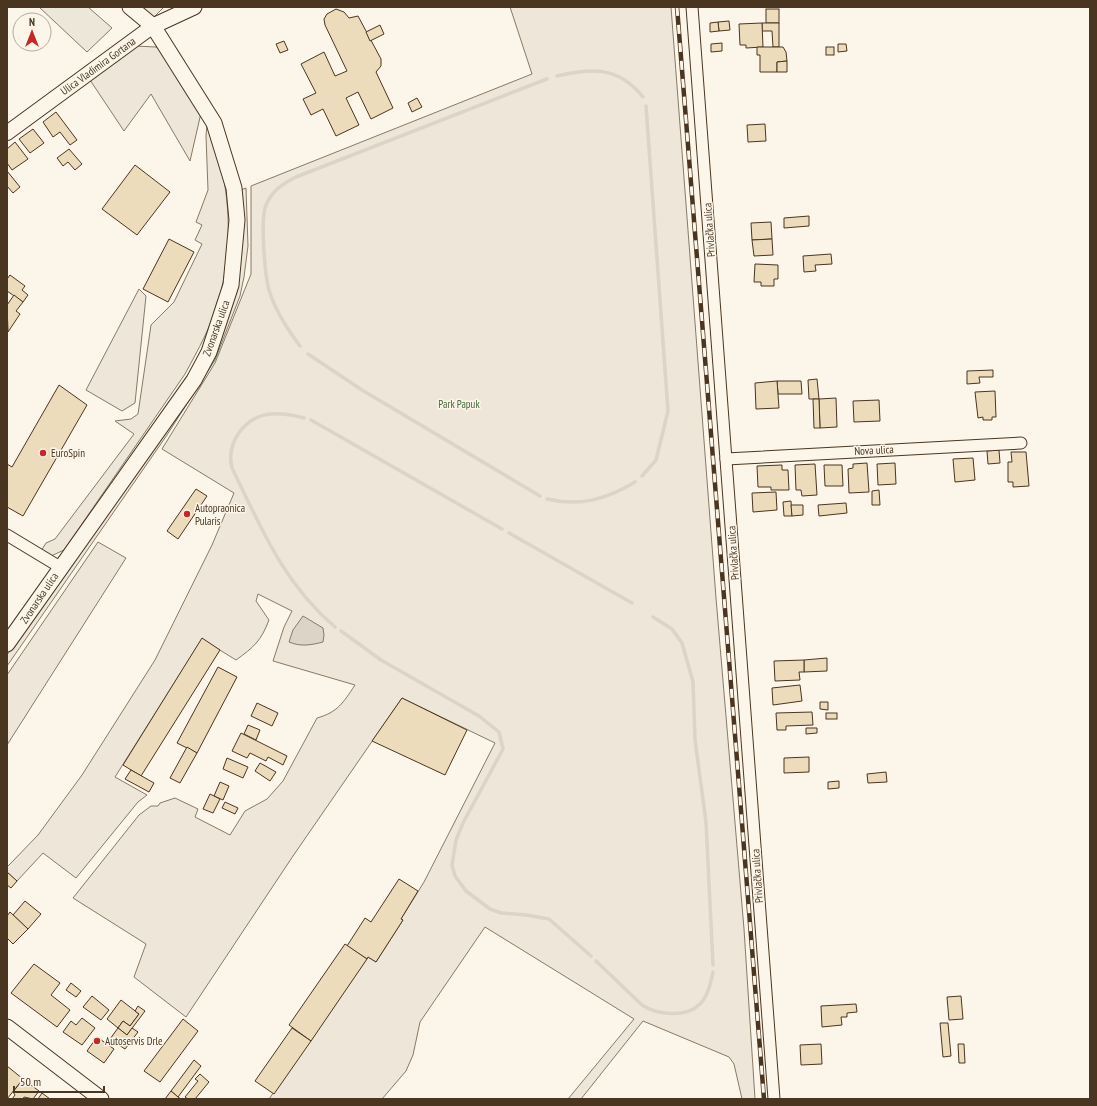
<svg xmlns="http://www.w3.org/2000/svg" width="1097" height="1106" viewBox="0 0 1097 1106" font-family="'PT Sans Narrow',sans-serif">
<style>
.green{fill:#ede6d9;stroke:#887966}
.parking{fill:#ede7d9;stroke:#887966}
.water{fill:#dcd4c6;stroke:#887966}
.lines{fill:none;stroke-linecap:round;stroke-linejoin:round}
.stream{stroke:#dcd4c6;stroke-width:3.5}
.building{fill:#ecdcbc;stroke:#4a3520}
.minor-casing{stroke:#4a3520;stroke-width:13}
.tertiary-casing{stroke:#4a3520;stroke-width:16}
.secondary-casing{stroke:#4a3520;stroke-width:17}
.minor{stroke:#fbf6e9;stroke-width:11}
.tertiary{stroke:#fbf6e9;stroke-width:14}
.secondary{stroke:#fbf6e9;stroke-width:15}
.rail-casing{stroke:#4a3520;stroke-width:4.5}
.rail{stroke:#fbf6e9;stroke-width:3;stroke-dasharray:9;stroke-linecap:butt}
.poi-dot{fill:#c62828;stroke:#fbf6e9;stroke-width:1.5}
.labels{text-anchor:middle;dominant-baseline:central;stroke-width:3;stroke-linejoin:round;paint-order:stroke}
.street-label{font-size:11px;fill:#4a3520;stroke:#fbf6e9}
.park-label{font-size:11px;fill:#436837;stroke:#fbf6e9}
.poi-label{font-size:11px;fill:#4a3520;stroke:#fbf6e9;text-anchor:start}
</style>
<rect width="100%" height="100%" fill="#fbf6e9"/>
<g class="green">
<path d="M510 7H671L716 598 744 929 755 1099H742L734 1064 729 1057 643 1021 581 1099H568L634 1019 485 927 420 1022 413 1055 406 1071 382 1099H269L368 957 376 962 403 920 401 919 424 882 495 743 402 698 293 856 186 1017 134 977 146 944 73 898 139 815 151 806H158L160 803 175 798 198 809 195 817 230 835 245 811 267 799 283 781 317 718C338 712 343 703 355 685L273 661 284 627 292 611 258 594 256 601 269 620C261 641 254 647 236 660L202 639 115 777 147 795 138 802 76 878 43 853 17 881 7 872V867L11 863 38 835 82 775 155 660 212 545 234 493 162 449 215 363 251 274V186L532 74Z"/>
<polygon points="135,46 156,47 165,54 201,113 190,161 151,94 124,131 88,77"/>
<path d="M207 124C212 138 218 151 221 165 231 209 231 256 219 299 212 325 198 350 185 374L64 550 51 556 41 551 46 543 55 539 134 434 115 421 131 419 138 414 151 325 174 302 202 244 195 240 202 225 196 222 208 190 206 136Z"/>
<polygon points="246,188 248,246 244,277 240,296 215,360 167,435 7,666 7,655 195,385 238,280 244,217 241,190"/>
<polygon points="139,289 146,296 135,403 122,411 86,390"/>
<polygon points="98,542 126,558 7,745 7,675"/>
</g>
<g class="parking">
<polygon points="39,7 88,7 112,28 87,52"/>
<polygon points="141,7 164,7 154,17"/>
</g>
<path class="water" d="M303 616 323 628 324 635 323 642C311 645 301 647 289 642L293 630Z"/>
<g class="lines">
<g class="stream">
<path d="M557 76C592 68 618 66 643 97"/>
<path d="M300 346C288 330 275 311 269 290 265 276 260 219 266 205 272 191 282 184 296 177L547 79"/>
<polyline points="308,354 362,390 540,496"/>
<path d="M304 418C293 415 281 413 270 414 244 417 226 443 232 468 261 527 283 583 335 627"/>
<polyline points="311,420 502,529"/>
<polyline points="642,476 656,460 668,411 646,106"/>
<path d="M547 499C580 507 607 499 635 482"/>
<polyline points="509,533 632,603"/>
<polyline points="653,617 672,629 682,643 693,682 695,740 706,822 713,965"/>
<polyline points="341,631 381,660 479,716 499,732 503,749 463,823 456,840 452,865 455,876 466,891 490,909 501,913 526,915 549,919 591,956"/>
<path d="M596 961 642 1005C657 1015 686 1018 700 1004 708 996 711 983 713 972"/>
</g>
</g>
<g class="building">
<polygon points="336,9 344,12 349,18 358,16 381,59 381,66 376,72 393,108 371,119 358,92 346,98 359,125 336,136 323,109 311,115 303,99 316,93 301,64 324,52 335,76 347,71 325,25 324,19 327,14"/>
<rect x="766" y="9" width="13" height="14"/>
<polygon points="729,21 730,30 719,31 718,22"/>
<polygon points="718,22 719,31 710,32 710,23"/>
<polygon points="762,23 779,23 779,47 773,47 772,31 762,31"/>
<polygon points="762,23 763,47 746,48 746,45 740,45 739,24"/>
<polygon points="380,25 384,34 370,41 366,32"/>
<polygon points="284,41 288,50 280,53 276,44"/>
<polygon points="722,43 722,51 711,52 711,44"/>
<polygon points="838,44 846,44 847,51 838,52"/>
<polygon points="757,47 783,47 786,52 787,61 777,62 777,72 760,72 760,55 757,55"/>
<rect x="826" y="47" width="8" height="8"/>
<polygon points="787,61 787,72 777,72 777,62"/>
<polygon points="417,98 422,107 412,112 408,103"/>
<polygon points="56,112 77,140 70,145 60,132 53,137 43,122"/>
<polygon points="765,124 766,141 748,142 747,125"/>
<polygon points="33,129 44,143 30,153 19,139"/>
<polygon points="15,142 28,159 12,170 7,163 7,149"/>
<polygon points="69,149 82,164 75,170 68,162 63,166 57,158"/>
<polygon points="135,165 170,192 137,235 102,209"/>
<polygon points="7,171 20,187 13,193 7,186"/>
<polygon points="809,216 809,226 784,228 784,218"/>
<polygon points="771,222 772,239 752,240 751,223"/>
<polygon points="169,239 194,252 168,302 143,289"/>
<polygon points="772,239 773,255 754,256 752,240"/>
<polygon points="831,254 832,264 815,265 816,271 804,272 803,256"/>
<polygon points="755,264 778,265 778,279 774,279 774,286 761,286 761,282 754,282"/>
<polygon points="10,275 25,286 22,290 28,295 23,302 7,291 7,279"/>
<polygon points="14,295 23,302 16,311 20,314 8,332 7,305"/>
<polygon points="993,370 993,377 979,377 980,383 967,384 967,371"/>
<polygon points="817,379 819,399 809,399 808,380"/>
<polygon points="777,381 801,381 802,394 778,394"/>
<polygon points="777,381 779,408 756,409 755,383"/>
<polygon points="59,385 87,405 23,516 7,507 7,464 12,467"/>
<polygon points="995,391 996,417 992,417 992,420 983,420 983,417 978,418 975,392"/>
<polygon points="836,398 837,427 820,428 819,399"/>
<polygon points="813,399 819,399 820,428 814,428"/>
<polygon points="879,400 880,421 854,422 853,401"/>
<polygon points="999,450 1000,463 988,464 987,451"/>
<polygon points="1011,452 1026,452 1029,486 1013,487 1013,482 1008,482 1008,462 1012,462"/>
<polygon points="973,458 975,480 955,482 953,459"/>
<polygon points="867,463 869,492 849,493 848,469 853,468 853,464"/>
<polygon points="895,463 896,484 878,485 877,464"/>
<polygon points="815,464 817,495 802,496 801,490 796,490 795,465"/>
<polygon points="782,465 782,470 788,470 789,490 771,490 771,487 758,487 757,466"/>
<polygon points="824,465 842,465 843,486 825,486"/>
<polygon points="196,489 207,496 178,539 167,531"/>
<polygon points="879,490 880,505 872,505 872,491"/>
<polygon points="776,492 777,510 753,512 752,493"/>
<polygon points="791,501 792,516 784,516 783,502"/>
<polygon points="846,503 847,513 819,516 818,505"/>
<polygon points="791,505 803,505 803,515 792,516"/>
<polygon points="202,638 220,650 141,776 123,765"/>
<polygon points="827,658 827,671 804,672 804,660"/>
<polygon points="804,660 804,672 799,672 800,680 775,681 774,661"/>
<polygon points="218,667 237,677 197,753 177,743"/>
<polygon points="800,685 802,701 773,705 772,688"/>
<polygon points="402,698 467,730 445,775 372,741"/>
<polygon points="820,702 828,702 828,710 820,709"/>
<polygon points="257,703 278,713 272,726 251,716"/>
<polygon points="812,712 813,725 786,726 786,730 777,730 776,713"/>
<rect x="826" y="713" width="11" height="6"/>
<polygon points="248,725 260,730 256,740 244,734"/>
<polygon points="806,728 817,728 817,733 806,734"/>
<polygon points="241,733 287,756 283,765 268,757 266,761 250,753 247,758 232,751"/>
<polygon points="187,747 197,753 180,783 170,778"/>
<polygon points="809,757 809,772 784,773 784,758"/>
<polygon points="227,758 248,767 243,778 223,769"/>
<polygon points="260,763 276,772 270,781 255,771"/>
<polygon points="131,770 154,783 149,792 125,779"/>
<polygon points="886,772 887,782 868,783 867,774"/>
<polygon points="839,781 839,788 828,789 828,782"/>
<polygon points="220,782 229,786 223,800 214,796"/>
<polygon points="210,794 220,799 213,813 203,809"/>
<polygon points="225,802 238,808 235,814 222,808"/>
<polygon points="7,872 17,881 11,888 7,885"/>
<polygon points="399,879 418,891 401,919 403,920 376,962 368,957 367,959 347,946 365,918 371,922"/>
<polygon points="25,901 41,914 28,929 13,915"/>
<polygon points="10,912 28,929 13,944 7,938 7,916"/>
<polygon points="345,944 367,959 311,1041 289,1025"/>
<polygon points="34,964 60,983 51,995 70,1010 57,1027 11,993"/>
<polygon points="71,983 81,991 76,997 66,990"/>
<polygon points="92,996 109,1010 101,1020 83,1007"/>
<polygon points="961,996 963,1019 949,1020 947,997"/>
<polygon points="121,1000 139,1014 130,1026 123,1021 118,1028 107,1019"/>
<polygon points="856,1004 857,1012 847,1013 847,1017 841,1017 842,1025 822,1027 821,1006"/>
<polygon points="138,1006 145,1011 127,1035 118,1028 123,1021 130,1026 139,1014 135,1011"/>
<polygon points="82,1018 95,1028 82,1045 63,1032 71,1021 76,1025"/>
<polygon points="183,1019 198,1031 160,1082 144,1071"/>
<polygon points="940,1023 948,1023 951,1056 943,1057"/>
<polygon points="118,1028 127,1035 132,1028 138,1032 125,1049 110,1039"/>
<polygon points="292,1028 311,1041 274,1094 255,1081"/>
<polygon points="97,1037 114,1049 104,1063 87,1051"/>
<polygon points="821,1044 822,1064 801,1065 800,1045"/>
<polygon points="958,1044 964,1044 965,1063 959,1063"/>
<polygon points="194,1060 201,1066 178,1097 171,1091"/>
<polygon points="7,1066 23,1079 7,1099"/>
<polygon points="200,1074 209,1082 195,1099 188,1099 185,1097 198,1081 195,1079"/>
<polygon points="23,1079 39,1091 33,1099 24,1097 23,1099 12,1099 15,1095 13,1092"/>
<polygon points="171,1091 178,1097 181,1099 165,1099"/>
<polygon points="42,1093 50,1099 38,1099"/>
</g>
<g class="lines">
<g class="minor-casing">
<g id="minor">
<polyline points="692,7 774,1099"/>
<polyline points="726,459 1021,443"/>
<polyline points="7,535 60,567"/>
</g>
</g>
<g class="tertiary-casing">
<polyline id="tertiary" points="7,133 153,26"/>
</g>
<g class="secondary-casing">
<g id="secondary">
<polyline points="153,26 194,7"/>
<polyline points="7,644 194,380 209,352 231,285 237,220 234,188 214,123 153,26 130,7"/>
<polyline points="7,1027 101,1099"/>
</g>
</g>
<use href="#minor" class="minor"/>
<use href="#tertiary" class="tertiary"/>
<use href="#secondary" class="secondary"/>
<g class="rail-casing">
<polyline id="rail" points="677,7 764,1099"/>
</g>
<use href="#rail" class="rail"/>
</g>
<g class="poi-dot">
<circle cx="43" cy="453" r="4"/>
<circle cx="187" cy="514" r="4"/>
<circle cx="97" cy="1041" r="4"/>
</g>
<g class="labels">
<g class="street-label">
<text transform="translate(98 66) rotate(-36)">Ulica Vladimira Gortana</text>
<text transform="translate(709 230) rotate(-94)">Privlačka ulica</text>
<text transform="translate(216 328) rotate(-70)">Zvonarska ulica</text>
<text transform="translate(874 450) rotate(-3)">Nova ulica</text>
<text transform="translate(733 553) rotate(-94)">Privlačka ulica</text>
<text transform="translate(39 598) rotate(-56)">Zvonarska ulica</text>
<text transform="translate(757 876) rotate(-94)">Privlačka ulica</text>
</g>
<g class="park-label">
<text x="459" y="404">Park Papuk</text>
</g>
<g class="poi-label">
<text x="51" y="453">EuroSpin</text>
<text x="195" y="508">Autopraonica<tspan x="195" dy="13">Pularis</tspan></text>
<text x="105" y="1041">Autoservis Drle</text>
</g>
</g>
<rect width="1097" height="1106" fill="none" stroke="#4a3520" stroke-width="16"/>
<g transform="translate(32 32)"><circle r="19" fill="#fbf6e9" stroke="#b4a999"/>
<path d="M0-3L7 15L0 10L-7 15Z" fill="#c62828"/>
<text y="-6" font-size="11" font-weight="bold" text-anchor="middle" fill="#4a3520">N</text>
</g>
<path d="M14 1086v6h90v-6" fill="none" stroke="#4a3520" stroke-width="2"/>
<text x="20" y="1086" font-size="12" fill="#4a3520" stroke="#fbf6e9" stroke-width="3" paint-order="stroke">50 m</text>
</svg>
